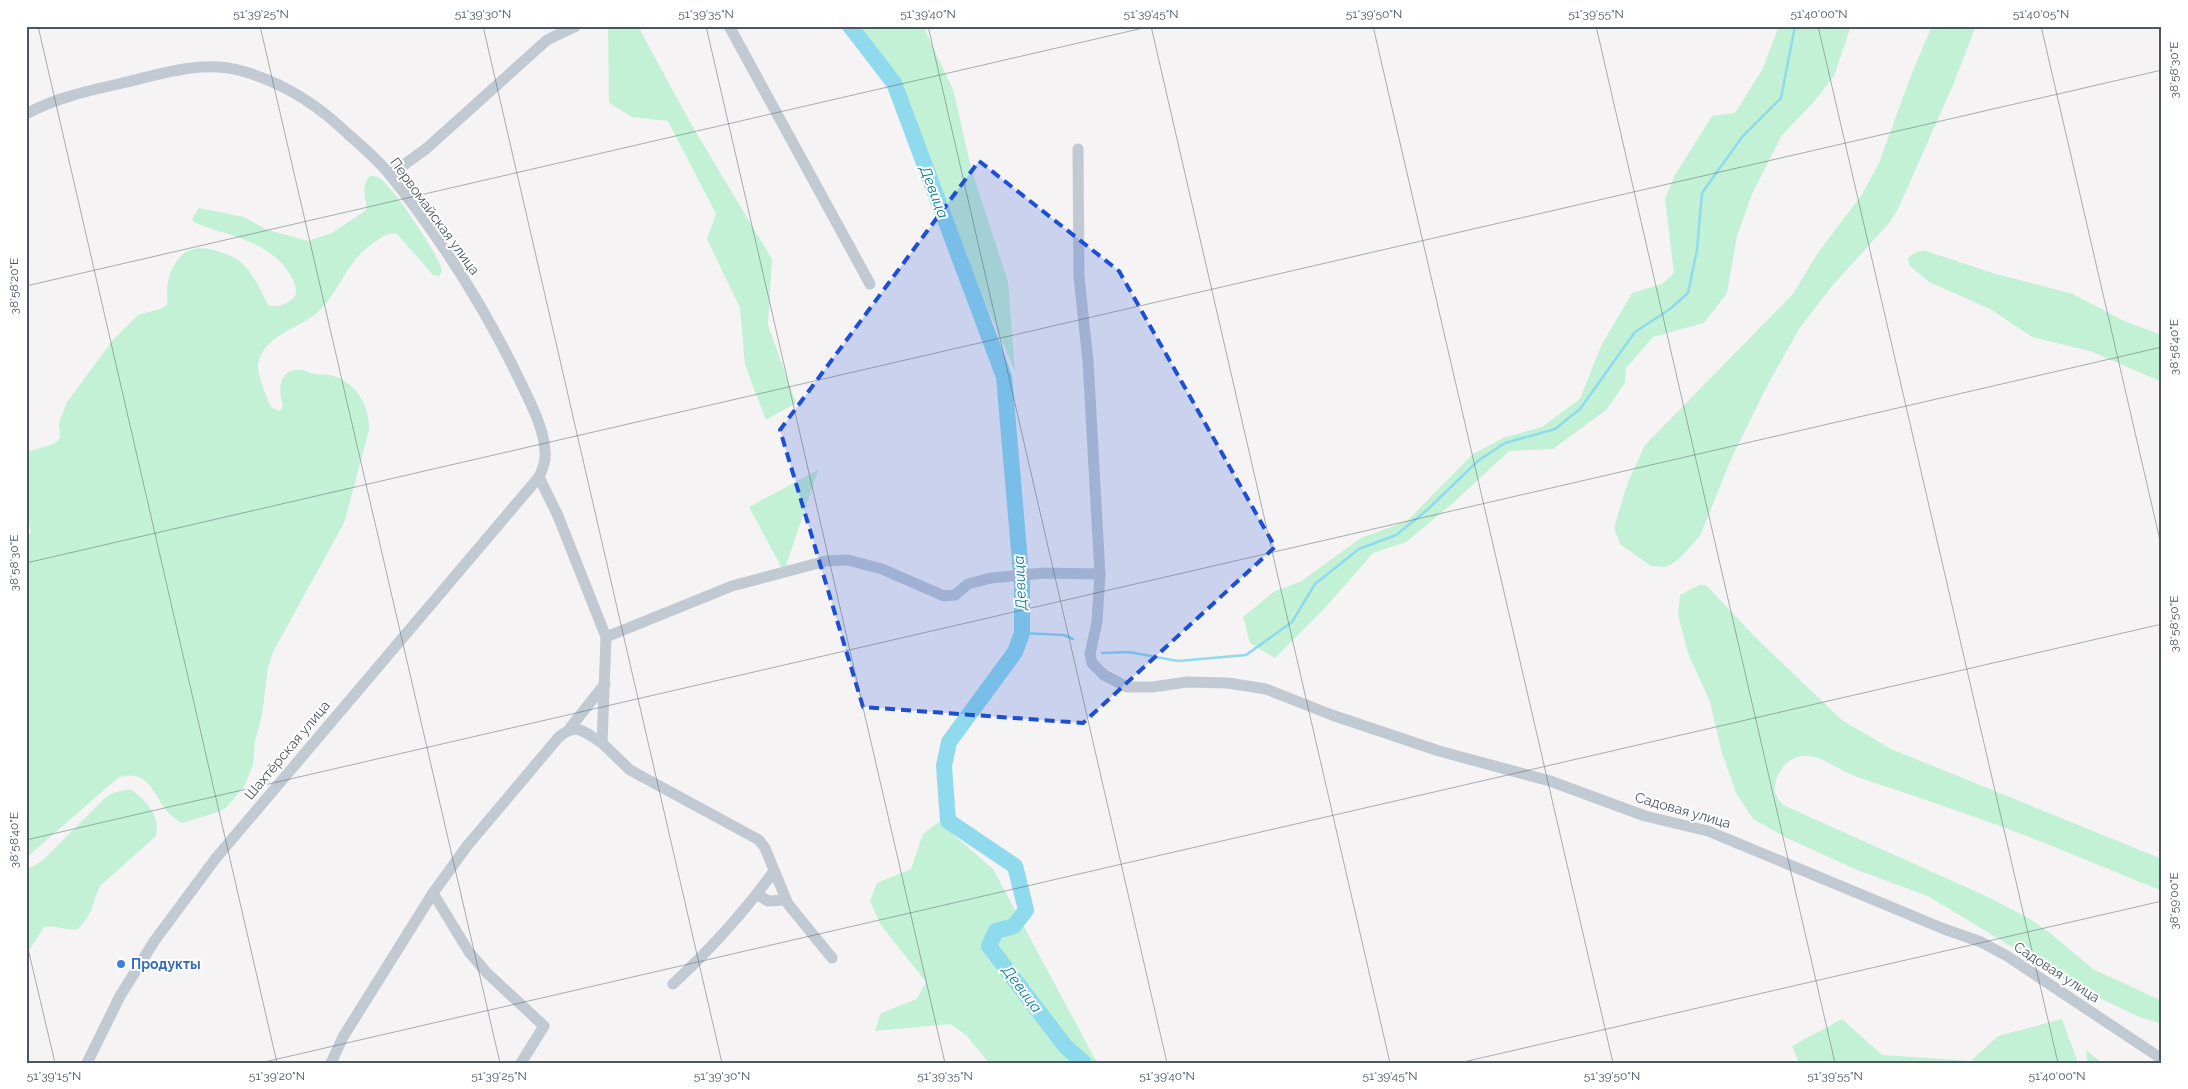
<svg xmlns="http://www.w3.org/2000/svg" width="2188" height="1089" viewBox="0 0 2188 1089" font-family="Raleway,sans-serif">
<style>
.green{fill:#c3f1d5}
.lines{fill:none;stroke-linecap:round;stroke-linejoin:round}
.stream{stroke:#90daee;stroke-width:2.5}
.river{stroke:#90daee;stroke-width:16}
.minor{stroke:#c1cad2;stroke-width:11}
.marked{fill:#1d4ed8;fill-opacity:0.2;stroke:#1d4ed8;stroke-width:4;stroke-dasharray:10 6;stroke-linejoin:round}
.ticks{fill:none;stroke:#4a5661;stroke-width:1;stroke-opacity:0.45}
.shop-dot{fill:#3f7fe0;stroke:#fff;stroke-width:2}
.labels{text-anchor:middle;dominant-baseline:central;stroke-width:4;stroke-linejoin:round;paint-order:stroke}
.street-label{font-size:14px;fill:#4a5661;stroke:#fff}
.shop-label{font-size:14px;font-weight:bold;fill:#366cbe;stroke:#fff;text-anchor:start}
.water-label{font-size:15px;font-style:italic;fill:#0c7c9b;stroke:#fff}
.neatline{fill:none;stroke:#4a5661;stroke-width:2}
.ticks-label{font-size:12px;text-anchor:middle;fill:#4a5661}
</style>
<rect width="100%" height="100%" fill="#f5f3f3"/>
<g class="green">
<polygon points="608,26 638,26 691,124 772,259 768,325 796,403 766,420 745,365 740,308 707,239 716,214 668,121 632,117 609,103"/>
<polygon points="859,26 923,26 954,92 971,168 1008,282 1015,371 877,54"/>
<polygon points="1779,26 1851,26 1834,76 1813,103 1782,135 1752,194 1737,236 1727,293 1704,323 1653,337 1626,368 1625,383 1606,410 1553,449 1509,451 1453,503 1406,542 1373,553 1325,608 1275,658 1250,643 1243,617 1275,591 1300,582 1361,538 1407,521 1473,454 1503,438 1542,427 1580,399 1601,346 1632,293 1662,284 1674,273 1665,199 1675,175 1712,116 1735,113 1762,70"/>
<polygon points="1932,26 1976,26 1953,85 1898,209 1889,223 1832,286 1799,329 1767,386 1732,457 1700,536 1681,557 1672,564 1665,567 1651,566 1620,544 1614,528 1628,482 1645,445 1793,294 1817,254 1861,196 1879,163 1912,73"/>
<path d="M370 176C373 176 376 176 378 177 390 182 441 258 442 271L439 276 433 275 397 234C386 233 381 238 373 243 345 263 343 286 321 309 304 327 273 331 261 355 260 358 258 362 258 365 257 373 268 402 272 408L280 411 283 406C279 393 277 371 297 370 303 369 309 373 315 374 322 375 328 374 334 376 357 383 370 408 369 430L344 523 273 652 268 668 262 715 255 741 253 765 245 785 226 808 212 814 182 823C179 821 175 819 172 816 153 799 152 768 119 777L26 858V539L31 532 26 511V452L54 444 60 438 59 423 67 402 113 340 138 315 160 309 167 305C168 297 166 289 168 281 176 253 191 242 220 252 225 254 233 256 238 260 252 270 260 289 268 305 279 309 299 301 296 288 293 276 283 263 274 256 251 238 221 233 195 223L192 219 199 208 244 217 265 229 308 241 332 233 365 211 367 208C365 196 361 185 370 176Z"/>
<polygon points="1919,251 1926,251 1996,274 2073,294 2124,321 2162,335 2162,382 2090,351 2032,337 1990,309 1929,282 1910,266 1908,259 1911,255"/>
<polygon points="818,470 784,572 749,507"/>
<path d="M1699 585H1706L1756 638 1843 721 1891 749 2162 859V891C2118 873 2075 855 2032 838 1974 816 1916 796 1857 777 1839 771 1825 756 1805 756 1790 756 1779 768 1776 781 1773 792 1776 797 1783 805L1986 896 2030 919 2050 933 2093 969 2162 1001V1024L2137 1016 2083 990 1928 896 1857 870 1789 839 1753 819 1736 793 1722 753 1710 702 1688 653 1678 615 1680 595Z"/>
<path d="M130 789C146 800 161 816 156 836L100 886C91 905 95 911 78 929 66 931 56 925 44 927L26 955V870L42 861 105 798 112 793Z"/>
<polygon points="939,822 993,869 1095,1059 1101,1063 989,1063 966,1035 950,1024 875,1031 881,1013 917,999 926,982 880,924 870,901 877,883 911,869 923,834"/>
<polygon points="1842,1019 1882,1055 1971,1061 1998,1036 2062,1019 2078,1063 1799,1063 1792,1046"/>
<polygon points="2086,1050 2102,1063 2087,1063"/>
</g>
<g class="lines">
<g class="stream">
<polyline points="1022,633 1064,635 1073,639"/>
<polyline points="1102,653 1129,652 1178,661 1246,655 1292,622 1315,584 1359,549 1396,535 1426,511 1479,460 1505,443 1555,429 1580,409 1635,332 1670,309 1688,293 1697,250 1702,193 1742,137 1781,98 1795,26"/>
</g>
<polyline class="river" points="850,26 894,83 1004,377 1022,585 1022,633 1015,652 949,742 944,766 948,821 1015,866 1026,910 1014,926 996,931 989,946 1065,1046 1084,1063"/>
<g class="minor">
<polyline points="729,26 870,284"/>
<path d="M26 114C57 97 92 90 127 82 164 73 203 60 242 71 282 82 318 105 348 134 363 147 379 161 391 176 441 239 485 308 520 381 530 402 544 428 545 451 546 461 543 468 539 477L216 858 155 940 120 996 87 1063"/>
<polyline points="1078,149 1079,277 1088,361 1100,574 1097,622 1090,654 1092,663 1104,675 1127,687 1152,687 1187,682 1228,683 1266,689 1332,715 1439,751 1550,781 1645,816 1708,831 1944,929 1981,942 2007,956 2162,1059"/>
<polyline points="390,175 427,148 547,40 576,26"/>
<polyline points="539,477 558,516 606,637 602,743 630,770 759,840 765,848 788,904 832,958"/>
<polyline points="606,637 732,586 826,561 848,560 882,569 944,596 955,595 968,584 991,578 1044,573 1100,574"/>
<polyline points="570,728 605,684"/>
<polyline points="433,893 469,952 487,973 544,1026 521,1063"/>
<polyline points="757,894 768,901 786,900"/>
<path d="M673 984C712 948 743 914 774 871"/>
<path d="M331 1063 343 1037 433 893 467 846 558 738C576 721 584 732 602 743"/>
</g>
</g>
<path class="marked" d="M979 161 1119 271 1275 547 1083 723 863 707 780 430Z"/>
<path class="ticks" d="M38 26 277 1063M260 26 500 1063M483 26 722 1063M706 26 945 1063M928 26 1167 1063M1151 26 1390 1063M1373 26 1613 1063M1596 26 1835 1063M1818 26 2058 1063M2041 26 2162 549M26 286 1152 26M26 563 2162 70M26 840 2162 347M26 940 55 1063M260 1063 2162 624M1459 1063 2162 901"/>
<circle class="shop-dot" cx="121" cy="964" r="5"/>
<g class="labels">
<g class="street-label">
<text transform="translate(435 216) rotate(54)">Первомайская улица</text>
<text transform="translate(287 750) rotate(-50)">Шахтёрская улица</text>
<text transform="translate(1683 810) rotate(16)">Садовая улица</text>
<text transform="translate(2057 972) rotate(33)">Садовая улица</text>
</g>
<g class="shop-label">
<text x="131" y="964">Продукты</text>
</g>
<g class="water-label">
<text transform="translate(934 192) rotate(69)">Девица</text>
<text transform="translate(1020 583) rotate(-93)">Девица</text>
<text transform="translate(1022 989) rotate(53)">Девица</text>
</g>
</g>
<rect width="2188" height="1089" fill="none" stroke="#ffffff" stroke-width="55"/>
<rect x="28" y="28" width="2132" height="1034" class="neatline"/>
<g class="ticks-label">
<text x="261" y="18">51°39'25"N</text>
<text x="483" y="18">51°39'30"N</text>
<text x="706" y="18">51°39'35"N</text>
<text x="928" y="18">51°39'40"N</text>
<text x="1151" y="18">51°39'45"N</text>
<text x="1374" y="18">51°39'50"N</text>
<text x="1596" y="18">51°39'55"N</text>
<text x="1819" y="18">51°40'00"N</text>
<text x="2041" y="18">51°40'05"N</text>
<text transform="translate(2174 70) rotate(-90)" y="4">38°58'30"E</text>
<text transform="translate(14 286) rotate(-90)" y="4">38°58'20"E</text>
<text transform="translate(2174 347) rotate(-90)" y="4">38°58'40"E</text>
<text transform="translate(14 563) rotate(-90)" y="4">38°58'30"E</text>
<text transform="translate(2174 624) rotate(-90)" y="4">38°58'50"E</text>
<text transform="translate(14 840) rotate(-90)" y="4">38°58'40"E</text>
<text transform="translate(2174 901) rotate(-90)" y="4">38°59'00"E</text>
<text x="54" y="1080">51°39'15"N</text>
<text x="277" y="1080">51°39'20"N</text>
<text x="499" y="1080">51°39'25"N</text>
<text x="722" y="1080">51°39'30"N</text>
<text x="945" y="1080">51°39'35"N</text>
<text x="1167" y="1080">51°39'40"N</text>
<text x="1390" y="1080">51°39'45"N</text>
<text x="1612" y="1080">51°39'50"N</text>
<text x="1835" y="1080">51°39'55"N</text>
<text x="2057" y="1080">51°40'00"N</text>
</g>
</svg>
